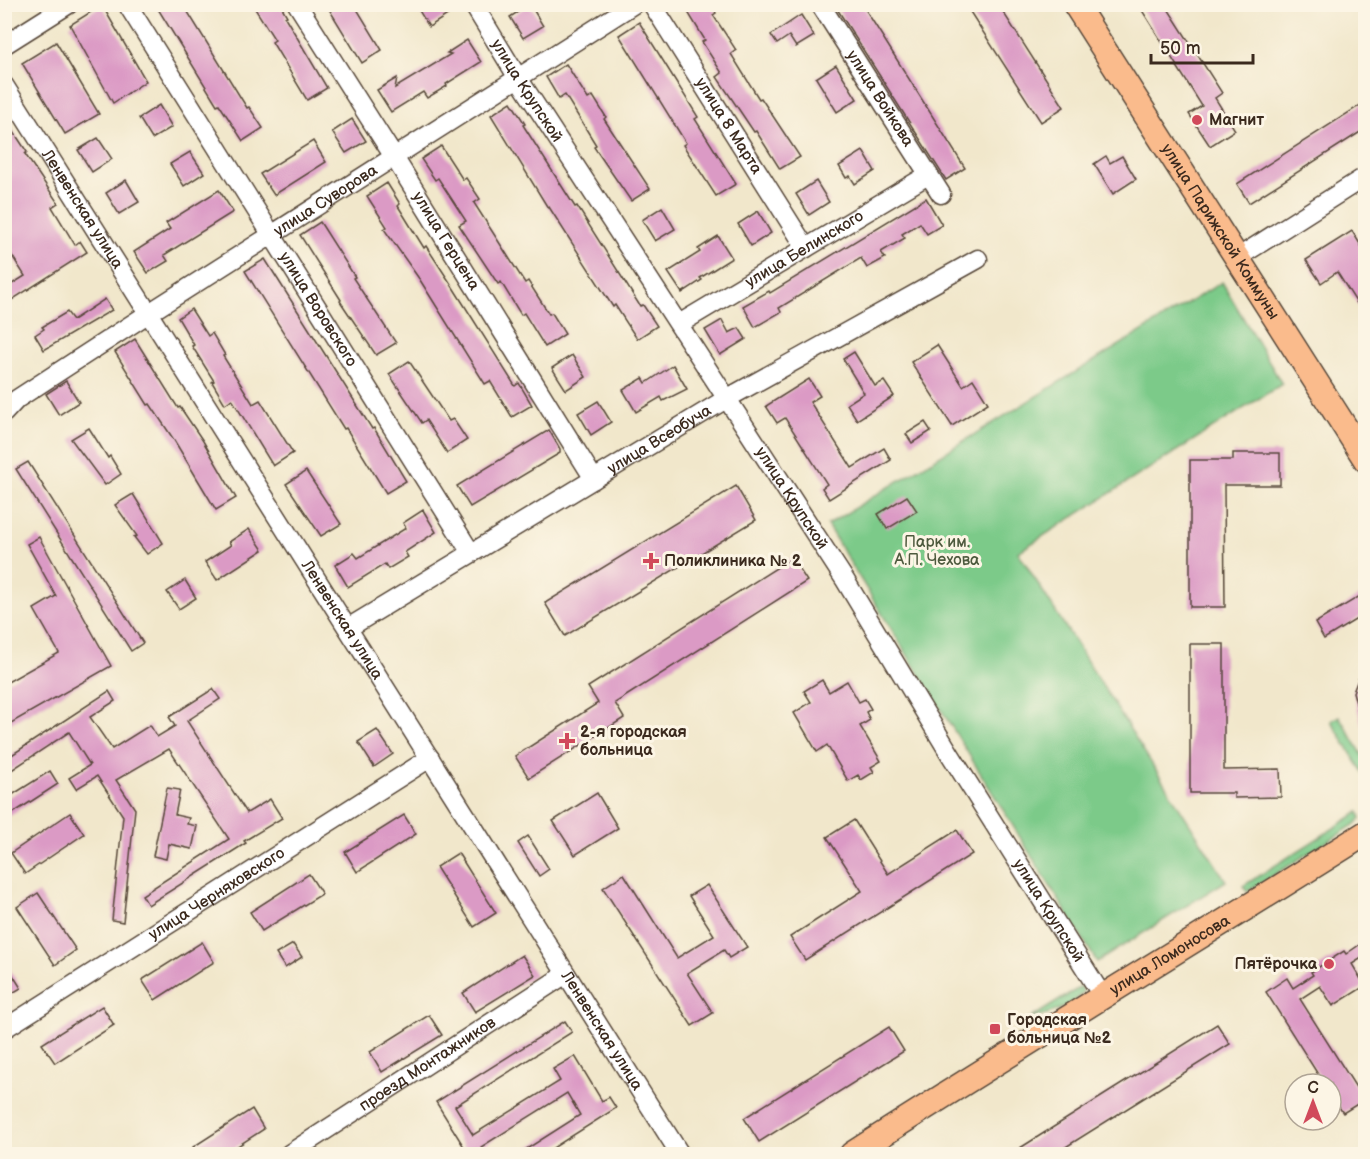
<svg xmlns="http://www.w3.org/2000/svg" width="1370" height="1159" viewBox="0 0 1370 1159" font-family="'Balsamiq Sans',sans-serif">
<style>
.green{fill:#7cca89;stroke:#5c7a54;stroke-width:1.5}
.building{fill:#db9ac5}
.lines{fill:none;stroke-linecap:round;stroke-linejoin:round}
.minor-casing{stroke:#564638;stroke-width:21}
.major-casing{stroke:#564638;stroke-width:27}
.minor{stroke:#fff;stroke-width:18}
.major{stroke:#fabb8c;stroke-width:24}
.poi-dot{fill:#d1495b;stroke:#fcf5e5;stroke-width:2}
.labels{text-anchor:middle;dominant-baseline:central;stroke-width:6;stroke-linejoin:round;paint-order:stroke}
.street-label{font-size:16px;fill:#3b2a1e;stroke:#fcf5e5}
.poi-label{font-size:16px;font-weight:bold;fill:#3b2a1e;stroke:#fcf5e5;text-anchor:start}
.park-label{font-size:16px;fill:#4e5a3e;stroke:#fcf5e5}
</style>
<rect width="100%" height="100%" fill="#fcf5e5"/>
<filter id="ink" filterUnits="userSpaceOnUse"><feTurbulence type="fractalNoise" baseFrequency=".0167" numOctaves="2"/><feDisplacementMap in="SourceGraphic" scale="12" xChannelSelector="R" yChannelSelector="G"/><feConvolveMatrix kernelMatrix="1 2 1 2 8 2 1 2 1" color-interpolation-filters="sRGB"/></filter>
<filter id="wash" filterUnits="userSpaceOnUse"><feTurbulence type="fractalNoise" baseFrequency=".008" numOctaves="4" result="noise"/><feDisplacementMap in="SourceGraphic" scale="24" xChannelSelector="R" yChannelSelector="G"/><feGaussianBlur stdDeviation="1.35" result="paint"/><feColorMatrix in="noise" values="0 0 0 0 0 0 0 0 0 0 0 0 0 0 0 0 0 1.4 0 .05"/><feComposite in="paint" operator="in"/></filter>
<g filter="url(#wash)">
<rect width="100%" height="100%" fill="#f1e7cb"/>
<g class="green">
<polygon points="1222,282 1282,384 1018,552 1226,881 1097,962 827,525"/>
<polygon points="1339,716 1365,759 1365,771 1363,773 1331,721"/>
<polygon points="1359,812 1361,818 1357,823 1247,892 1243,886"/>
<path d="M1082 986 1083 992C1071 1009 1046 1014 1028 1020Z"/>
</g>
<g id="blocks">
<g class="building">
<polygon points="155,4 183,4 247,108 249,107 263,128 243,141 219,104 217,105"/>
<polygon points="252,4 280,4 287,16 285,17 327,88 307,100 272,42 275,40"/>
<polygon points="337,4 354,4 382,50 362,63 329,9"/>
<polygon points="415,4 443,4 449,14 429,27"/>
<polygon points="530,4 543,26 523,38 510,17"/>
<polygon points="683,4 711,4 716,13 713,15 736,50 731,54 759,99 761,98 800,157 780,169 756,131 754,132 717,77 722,73 702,42 705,40"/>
<polygon points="834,4 862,4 965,168 946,180"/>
<polygon points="965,4 998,4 1064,107 1041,122"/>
<polygon points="1138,4 1165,4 1222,93 1215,98 1235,130 1210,146 1189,114 1202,106"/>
<polygon points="102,5 146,81 113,103 70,25"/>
<polygon points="801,15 814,36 796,47 789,36 777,44 771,35"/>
<polygon points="639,22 698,117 695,119 736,184 716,196 683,145 686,143 619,35"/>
<polygon points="467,40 481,62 446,84 447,86 427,98 423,92 391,112 377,90 397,78 395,88 451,54 447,53"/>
<polygon points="56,42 99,114 65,134 22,63"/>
<polygon points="566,64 588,99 593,96 606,117 604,119 650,189 631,201 594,147 596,145 565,95 559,99 546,77"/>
<polygon points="836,65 857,99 837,112 816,78"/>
<polygon points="511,102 525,124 523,125 575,207 577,206 640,306 643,305 657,326 637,339 615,305 613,307 549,207 548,208 491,115"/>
<polygon points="1365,102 1365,129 1249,203 1237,184"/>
<polygon points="159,105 172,127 152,139 139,118"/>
<polygon points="4,117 27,152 25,154 58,203 52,207 75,245 80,241 87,252 4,305 4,289 25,276 4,243"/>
<polygon points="352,119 366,141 346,153 332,132"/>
<polygon points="98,138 112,159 92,172 78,150"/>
<polygon points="313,141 326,162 274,195 260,174"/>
<polygon points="441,146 463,180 466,178 480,199 474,203 504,250 525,283 528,281 549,314 552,313 565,334 545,347 524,313 521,315 501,282 498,284 459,225 466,221 438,178 435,180 421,159"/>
<polygon points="863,151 875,171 855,184 850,176 846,178 839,166"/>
<polygon points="190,152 204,173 184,186 170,164"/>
<polygon points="1106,156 1110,163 1122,156 1136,179 1113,194 1094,164"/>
<polygon points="126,180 139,202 119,214 106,193"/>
<polygon points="816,181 829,202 809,215 796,194"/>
<polygon points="387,183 400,204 398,206 424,248 426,246 449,281 515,386 519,383 532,405 512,417 490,381 485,384 420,280 384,229 387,227 367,196"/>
<polygon points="219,190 233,212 164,255 168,261 148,273 134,252 170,229 166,223"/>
<polygon points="926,198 942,225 927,234 920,223 902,234 905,238 881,252 885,258 867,268 861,258 779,308 781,312 755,327 743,306 769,291 770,293"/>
<polygon points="662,207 675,229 655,241 642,220"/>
<polygon points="758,211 771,233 751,246 738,224"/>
<polygon points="320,222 355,277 353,278 396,343 376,355 340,301 341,300 300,235"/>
<polygon points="1352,231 1365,252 1365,316 1337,272 1321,283 1306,260"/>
<polygon points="718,236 732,258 700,278 702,280 682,293 668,272 700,252 698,249"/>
<polygon points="265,259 372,429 374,428 406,481 386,493 346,428 344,429 245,271"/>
<polygon points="105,299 112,310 44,350 35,335 44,329 42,327 67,312 73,320"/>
<polygon points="191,309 208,336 212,333 225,355 223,356 253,404 260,400 293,453 273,466 232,399 225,404 212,382 214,381 192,346 194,345 178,318"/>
<polygon points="722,320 729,333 739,328 746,339 720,355 705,330"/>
<polygon points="135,339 178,408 180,407 203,441 236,498 216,510 174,440 150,404 148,405 115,352"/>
<polygon points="937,345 963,386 973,379 988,403 952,426 911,362"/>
<polygon points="854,352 875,386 884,381 894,396 857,420 847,404 864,393 843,359"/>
<polygon points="572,355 586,377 566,390 552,368"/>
<polygon points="409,361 449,421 453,419 467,440 447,453 426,420 422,423 389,374"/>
<polygon points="673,365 687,389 663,401 661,397 636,412 623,390 643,378 646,383"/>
<polygon points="809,379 820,396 810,402 852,468 884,448 891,460 829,499 822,488 827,484 785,418 777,423 766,406"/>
<polygon points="66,381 79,402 59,415 46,394"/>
<polygon points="598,401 611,422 591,435 578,413"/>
<polygon points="925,422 931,431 912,443 906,434"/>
<polygon points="89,428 108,458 110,456 121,474 105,485 71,439"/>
<polygon points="549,430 560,449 560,453 470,507 457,486"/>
<polygon points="1233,453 1280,453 1280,485 1224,485 1225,607 1190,607 1190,460 1233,460"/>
<polygon points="28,462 143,643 131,651 16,469"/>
<polygon points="306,471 341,524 321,536 286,484"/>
<polygon points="736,486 756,520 565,636 545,603"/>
<polygon points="133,494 163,543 147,554 134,537 137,536 115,505"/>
<polygon points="907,496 917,511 887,529 878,514"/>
<polygon points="423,510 436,532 405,552 408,557 388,569 385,564 348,587 335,565 354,553 358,558 406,528 403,523"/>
<polygon points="249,529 263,550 217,580 205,562 231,545 229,542"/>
<polygon points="39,537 111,666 4,727 4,684 59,653 34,609 56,596 27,544"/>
<polygon points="792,558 807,581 615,703 624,718 529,778 515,756 598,703 588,687"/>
<polygon points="185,580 196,598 179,609 167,592"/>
<polygon points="1365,593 1365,614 1324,639 1315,623"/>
<polygon points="1190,644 1224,644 1224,770 1280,769 1281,797 1234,798 1234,793 1190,793"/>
<polygon points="1365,662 1365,724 1362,725 1353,692"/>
<polygon points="822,680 829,692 847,681 859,702 865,699 871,709 866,712 870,720 860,726 881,761 871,767 874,772 861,780 858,775 848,781 827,745 817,752 794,713 811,702 804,691"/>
<polygon points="213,689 220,699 187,721 247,813 270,799 282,818 244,841 246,843 148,905 142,895 229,839 169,749 116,780 135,809 123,922 112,920 123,816 97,776 76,789 69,778 90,765 69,732 4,775 4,760 109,691 115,701 90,717 112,749 150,725 157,737 175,726 169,717"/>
<polygon points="377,730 393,754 374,767 358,742"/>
<polygon points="50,771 58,784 4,819 4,800"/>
<polygon points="167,788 180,790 175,815 189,818 187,824 197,826 192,849 169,844 166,859 153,856"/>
<polygon points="597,793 618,828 575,855 553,821"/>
<polygon points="70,813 84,834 25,874 11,853"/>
<polygon points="404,815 416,834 357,872 345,852"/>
<polygon points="854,820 888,874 957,830 972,854 805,960 790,937 862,891 827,837"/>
<polygon points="528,836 549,869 539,876 518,843"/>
<polygon points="458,853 496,913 474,927 436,867"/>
<polygon points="309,874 322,894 262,931 250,912"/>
<polygon points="624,874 677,958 714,935 689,896 707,885 747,947 729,958 724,950 687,973 713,1013 692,1026 603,888"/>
<polygon points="38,893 76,950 55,965 17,907"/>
<polygon points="1365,941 1365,956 1352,964 1365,986 1333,1006 1320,986 1300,999 1364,1100 1343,1113 1331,1095 1331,1084 1324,1084 1266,992 1287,978 1293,988 1313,975 1311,972 1344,951 1346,954"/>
<polygon points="202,942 214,962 155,1000 142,980"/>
<polygon points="293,944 302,957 285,968 276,954"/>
<polygon points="522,955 535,975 475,1012 463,993"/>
<polygon points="4,961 21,988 4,998"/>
<polygon points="102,1006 114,1025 55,1063 42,1044"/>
<polygon points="429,1015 442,1035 382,1072 370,1052"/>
<polygon points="565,1021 572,1032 455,1106 473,1135 560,1081 553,1069 575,1056 602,1101 609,1097 616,1108 542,1155 517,1155 580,1115 567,1093 481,1147 486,1155 469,1155 436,1102"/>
<polygon points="1217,1024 1230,1044 1053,1155 1009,1155"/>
<polygon points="889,1027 904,1051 759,1142 744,1118"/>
<polygon points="252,1109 264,1129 224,1155 198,1155 193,1147"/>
</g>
</g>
</g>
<g filter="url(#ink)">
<use href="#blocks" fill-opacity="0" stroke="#564638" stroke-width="1.5"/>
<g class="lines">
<g class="minor-casing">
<g id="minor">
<path id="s1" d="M127 4 471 553"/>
<path id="s2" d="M297 4 394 157 594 479"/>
<path id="s3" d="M473 4 518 78 845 580 950 754 1103 997"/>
<path id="s4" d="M652 4 806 248"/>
<path id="s5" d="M820 4 941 194"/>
<polyline points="4,45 69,4"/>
<path id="s6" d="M4 85 680 1154"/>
<polyline points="1237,258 1366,176"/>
<path id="s7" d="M679 324 928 175"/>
<path id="s8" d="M4 413 17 399 149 313 634 4"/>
<path id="s9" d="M348 628 726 399 978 259"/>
<path id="s10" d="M4 1029 430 758"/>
<path id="s11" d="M289 1154 566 974"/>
</g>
</g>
<g class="major-casing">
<g id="major">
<path id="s12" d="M1075 4 1366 460"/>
<path id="s13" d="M852 1154C1021 1045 1195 941 1366 833"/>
</g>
</g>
<use href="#minor" class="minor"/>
<use href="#major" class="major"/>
</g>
</g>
<g class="poi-dot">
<circle cx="1197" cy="120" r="6"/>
<path d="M648 552h6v6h6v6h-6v6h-6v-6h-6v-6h6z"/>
<path d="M564 732h6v6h6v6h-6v6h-6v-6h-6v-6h6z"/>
<circle cx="1329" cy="964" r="6"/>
<rect x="989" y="1023" width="12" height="12" rx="3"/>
</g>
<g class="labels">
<g class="street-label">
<text stroke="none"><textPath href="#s3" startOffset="102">улица Крупской</textPath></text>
<text stroke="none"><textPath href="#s5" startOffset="112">улица Войкова</textPath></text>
<text stroke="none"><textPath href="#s4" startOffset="144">улица 8 Марта</textPath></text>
<text stroke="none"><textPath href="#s8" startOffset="386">улица Суворова</textPath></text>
<text stroke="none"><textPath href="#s6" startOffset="147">Ленвенская улица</textPath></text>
<text stroke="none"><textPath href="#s12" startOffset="270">улица Парижской Коммуны</textPath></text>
<text stroke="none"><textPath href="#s2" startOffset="280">улица Герцена</textPath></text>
<text stroke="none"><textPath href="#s7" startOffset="146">улица Белинского</textPath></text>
<text stroke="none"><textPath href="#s1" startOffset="360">улица Воровского</textPath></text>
<text stroke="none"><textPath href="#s9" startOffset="364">улица Всеобуча</textPath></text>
<text stroke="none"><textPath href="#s3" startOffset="588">улица Крупской</textPath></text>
<text stroke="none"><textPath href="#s6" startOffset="633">Ленвенская улица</textPath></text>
<text stroke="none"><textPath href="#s10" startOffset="252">улица Черняховского</textPath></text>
<text stroke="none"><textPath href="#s3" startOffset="1074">улица Крупской</textPath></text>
<text stroke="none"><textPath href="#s13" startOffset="375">улица Ломоносова</textPath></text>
<text stroke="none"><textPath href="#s6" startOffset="1119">Ленвенская улица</textPath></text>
<text stroke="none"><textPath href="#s11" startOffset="165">проезд Монтажников</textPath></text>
</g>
<g class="poi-label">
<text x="1209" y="120">Магнит</text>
<text x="664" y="561">Поликлиника № 2</text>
<text x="580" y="732">2-я городская<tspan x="580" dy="18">больница</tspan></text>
<text x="1317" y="964" text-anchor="end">Пятёрочка</text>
<text x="1007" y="1020">Городская<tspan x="1007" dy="18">больница №2</tspan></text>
</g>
<g class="park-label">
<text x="937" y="542">Парк им.<tspan x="937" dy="18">А.П. Чехова</tspan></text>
</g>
</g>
<rect width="1370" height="1159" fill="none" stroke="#fcf5e5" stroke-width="24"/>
<g transform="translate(1313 1102)"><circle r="28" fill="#fcf5e5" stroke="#afa495" stroke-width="1.5"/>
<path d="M0-4.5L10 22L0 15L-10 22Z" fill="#d1495b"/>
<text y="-9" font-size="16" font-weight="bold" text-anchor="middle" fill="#3b2a1e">С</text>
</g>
<path d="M1151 54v9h102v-9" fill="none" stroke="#3b2a1e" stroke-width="3"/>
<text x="1160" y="54" font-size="18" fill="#3b2a1e" stroke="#fcf5e5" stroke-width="4.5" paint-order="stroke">50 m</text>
</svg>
